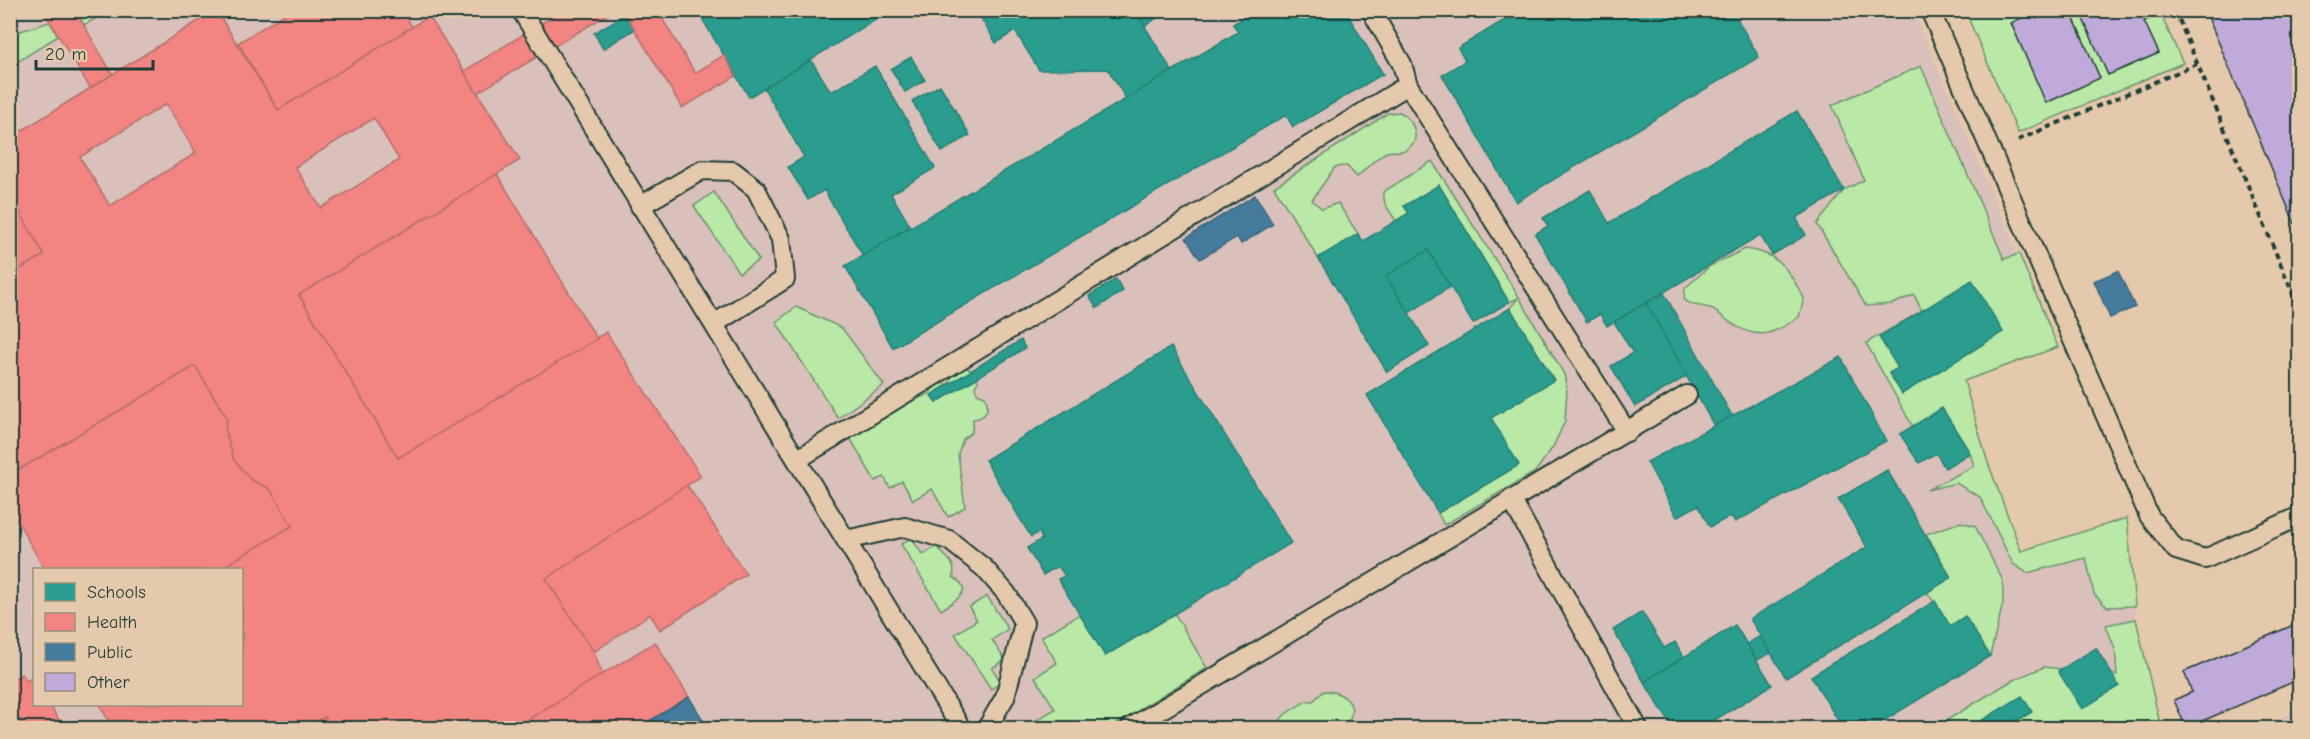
<svg xmlns="http://www.w3.org/2000/svg" width="2310" height="739" viewBox="0 0 2310 739" font-family="'Comic Neue',sans-serif">
<style>
.built{fill:#dac0ba;fill-rule:evenodd}
.green{fill:#b9e8a7;stroke:#6c926e;stroke-width:1.5}
.schools{fill:#2a9d8f;stroke:#278074;stroke-width:1.5}
.health{fill:#f28482;stroke:#b36f6b;stroke-width:1.5;fill-rule:evenodd}
.public{fill:#457b9d;stroke:#3a687e;stroke-width:1.5}
.building{fill:#bfaad9;stroke:#1f3d34;stroke-width:1.5}
.lines{fill:none;stroke-linecap:round;stroke-linejoin:round}
.lane-casing{stroke:#1f3d34;stroke-width:22}
.path{stroke:#1f3d34;stroke-width:4;stroke-dasharray:6 4.5;stroke-linecap:butt}
.lane{stroke:#e5c9ac;stroke-width:18}
</style>
<rect width="100%" height="100%" fill="#e5c9ac"/>
<filter id="ink" filterUnits="userSpaceOnUse"><feTurbulence type="fractalNoise" baseFrequency=".0167" numOctaves="2"/><feDisplacementMap in="SourceGraphic" scale="12" xChannelSelector="R" yChannelSelector="G"/><feConvolveMatrix kernelMatrix="1 2 1 2 8 2 1 2 1" color-interpolation-filters="sRGB"/></filter>
<g filter="url(#ink)">
<g class="built">
<path d="M10 11H1913L2058 347 1964 381 1987 460 2022 551 2127 518 2136 619 2161 728H11ZM34 570H242V704H34Z"/>
<polygon points="2299,710 2299,728 2257,728"/>
</g>
<g class="green">
<polygon points="85,10 108,10 108,11 84,25 77,13"/>
<polygon points="1973,10 2159,11 2183,63 2018,133 1966,13"/>
<polygon points="50,22 58,36 11,66 11,34"/>
<polygon points="1921,66 2004,259 2019,254 2058,347 1964,381 1987,460 2021,551 2127,518 2135,606 2107,607 2094,594 2086,558 2027,573 2013,564 1980,497 1956,483 1927,490 1974,466 1970,453 1942,409 1913,427 1866,343 1922,311 1914,295 1892,304 1866,306 1817,224 1844,190 1864,180 1832,105"/>
<path d="M1400 112C1413 120 1424 140 1405 150 1399 153 1392 150 1387 152 1377 156 1365 170 1357 177L1347 166 1335 167 1312 200 1322 209 1338 203 1358 234 1318 258 1274 187 1388 113Z"/>
<polygon points="1432,161 1519,297 1564,374 1567,390 1565,421 1553,447 1535,472 1444,525 1438,513 1518,465 1491,418 1553,379 1510,308 1518,298 1509,302 1439,185 1404,206 1409,213 1396,221 1385,204 1383,192"/>
<polygon points="714,192 759,260 739,273 694,206"/>
<path d="M1745 249C1780 253 1787 269 1804 298L1799 317C1774 334 1758 342 1730 322 1723 318 1717 311 1710 308 1701 305 1691 307 1684 299L1685 288 1710 266Z"/>
<polygon points="796,307 842,328 884,385 838,418 776,322"/>
<path d="M967 368 975 373 978 381 975 387 977 393 985 396C990 408 987 418 973 419L972 432 963 439 958 454 965 507 948 517 932 489 913 500 902 481 890 488 884 477 875 481 850 438 904 405 929 394 937 384H949C952 373 955 369 967 368Z"/>
<polygon points="1961,522 1975,526 2003,581 2003,603 1990,656 1965,617 1950,626 1927,592 1951,577 1926,534"/>
<path d="M911 538 923 555 937 546C945 559 957 561 953 577 977 591 953 602 941 610L901 544Z"/>
<polygon points="987,596 1008,629 992,640 1005,660 992,668 1001,682 991,689 955,634 977,620 969,607"/>
<polygon points="1080,614 1105,656 1175,614 1207,668 1141,708 1134,716 1107,728 1040,728 1035,721 1055,709 1035,677 1057,663 1041,637"/>
<polygon points="2136,619 2161,728 1952,728 1947,720 2011,681 2044,667 2117,675 2115,649 2106,625"/>
<path d="M1324 691C1347 691 1363 710 1342 728H1277C1281 712 1294 710 1306 701H1313Z"/>
</g>
<g class="schools">
<polygon points="632,10 666,10 603,49 594,33"/>
<polygon points="711,10 892,10 749,97 701,17"/>
<polygon points="976,10 1135,10 1172,71 1126,99 1108,69 1039,70 1015,31 996,43"/>
<polygon points="1135,10 1169,10 1145,26"/>
<polygon points="1256,10 1345,10 1383,74 1293,127 1286,115 893,348 845,266 1238,32 1233,24"/>
<polygon points="1521,10 1732,10 1759,57 1516,202 1442,75 1465,61 1458,48"/>
<polygon points="911,57 925,80 905,92 891,69"/>
<polygon points="811,60 831,92 875,66 935,168 891,194 910,226 863,256 824,190 808,200 788,167 804,157 764,88"/>
<polygon points="940,85 970,135 942,152 912,101"/>
<polygon points="1797,111 1844,190 1796,218 1806,235 1772,255 1760,235 1607,326 1600,314 1587,322 1535,234 1548,226 1543,218 1590,190 1609,223"/>
<polygon points="1439,185 1509,302 1473,324 1428,250 1386,276 1429,346 1387,372 1318,258 1358,234 1363,241 1409,213 1404,206"/>
<polygon points="1428,250 1450,287 1409,313 1386,276"/>
<polygon points="1116,279 1123,291 1097,308 1089,296"/>
<polygon points="1972,280 2003,332 1902,394 1889,373 1898,368 1879,337"/>
<polygon points="1664,293 1732,416 1714,426 1646,303"/>
<polygon points="1646,303 1687,376 1635,407 1611,366 1633,353 1614,322"/>
<polygon points="1510,308 1554,380 1491,418 1519,465 1438,513 1367,395"/>
<polygon points="1021,340 1025,348 936,403 931,395"/>
<polygon points="1171,347 1291,543 1105,656 1058,579 1065,576 1058,566 1043,575 1027,548 1042,539 1039,532 1031,537 985,460"/>
<polygon points="1841,357 1886,441 1735,522 1731,516 1710,527 1698,505 1677,517 1647,462"/>
<polygon points="1942,408 1970,453 1945,468 1936,453 1919,463 1900,434"/>
<polygon points="1887,470 1951,578 1786,678 1750,619 1867,547 1838,499"/>
<polygon points="1935,601 1950,626 1965,616 1990,656 1872,728 1839,728 1842,727 1811,676"/>
<polygon points="1642,612 1664,648 1675,642 1684,657 1644,682 1613,630"/>
<polygon points="1735,625 1772,685 1702,728 1673,728 1644,682"/>
<polygon points="1760,636 1771,653 1757,660 1747,644"/>
<polygon points="2096,648 2119,686 2082,709 2058,671"/>
<polygon points="2022,696 2032,712 2005,728 1983,728 1979,722"/>
<polygon points="1947,720 1952,728 1933,728"/>
</g>
<g class="health">
<polygon points="75,10 113,75 90,88 43,10"/>
<path d="M216 10 278 110 429 16 520 160 299 295 398 458 606 332 701 476 546 579 594 652 603 676 514 728H331L325 717 305 728H113L99 704H242V570H218L292 526 270 489 251 480 234 460 225 431 227 418 195 366 10 475V275L44 255 10 195V138ZM166 104 196 153 110 206 80 157ZM374 118 399 160 321 208 295 167Z"/>
<polygon points="291,10 402,10 412,27 278,110 238,43"/>
<polygon points="563,10 615,10 477,93 464,71"/>
<polygon points="623,10 657,10 695,73 724,55 736,76 682,108"/>
<polygon points="497,174 597,339 398,458 299,295"/>
<polygon points="10,195 44,255 10,275"/>
<polygon points="195,366 227,418 225,431 234,460 251,480 270,489 292,526 218,570 45,570 10,508 10,475"/>
<polygon points="687,485 746,574 660,630 650,614 594,652 546,579"/>
<polygon points="655,642 689,697 638,728 514,728"/>
<polygon points="22,674 27,681 33,677 34,680 34,704 49,704 64,728 24,728 10,706 10,681"/>
<polygon points="325,717 331,728 305,728"/>
</g>
<g class="public">
<polygon points="1255,195 1273,224 1241,244 1237,237 1200,259 1186,238"/>
<polygon points="2118,271 2135,307 2110,318 2094,281"/>
<polygon points="689,697 708,728 638,728"/>
</g>
<g class="building">
<polygon points="2037,10 2070,10 2100,78 2046,103 2011,23"/>
<polygon points="2079,10 2153,10 2155,16 2144,21 2159,53 2108,75"/>
<polygon points="2205,10 2300,10 2300,236"/>
<polygon points="2296,624 2300,633 2300,679 2186,728 2174,700 2192,692 2184,672"/>
</g>
<g class="lines">
<g class="lane-casing">
<g id="lane">
<polyline points="521,10 961,728"/>
<polyline points="1371,10 1402,64 1408,85"/>
<polyline points="1930,10 2149,516 2176,550 2205,559 2300,516"/>
<polyline points="640,206 702,170 733,171 756,189 781,239 785,279 714,324"/>
<polyline points="798,459 1408,85 1627,432"/>
<polyline points="1511,499 1638,728"/>
<polyline points="846,540 905,527 949,540 984,568 1006,593 1024,623 1005,697 987,728"/>
<polyline points="1130,728 1687,395"/>
</g>
</g>
<g class="path">
<polyline points="2175,10 2300,311"/>
<polyline points="2018,140 2197,64"/>
</g>
<use href="#lane" class="lane"/>
</g>
</g>
<rect width="2310" height="739" fill="none" stroke="#e5c9ac" stroke-width="36"/>
<rect x="18" y="18" width="2274" height="703" fill="none" stroke="#1f3d34" stroke-width="2" filter="url(#ink)"/>
<rect x="33" y="568" width="210" height="138" fill="#e5c9ac" stroke="#96917c" stroke-width="1.5"/>
<rect x="45" y="583" width="30" height="18" fill="#2a9d8f" stroke="#96917c" stroke-width="1.5"/>
<text x="87" y="598" font-size="18" fill="#1f3d34">Schools</text>
<rect x="45" y="613" width="30" height="18" fill="#f28482" stroke="#96917c" stroke-width="1.5"/>
<text x="87" y="628" font-size="18" fill="#1f3d34">Health</text>
<rect x="45" y="643" width="30" height="18" fill="#457b9d" stroke="#96917c" stroke-width="1.5"/>
<text x="87" y="658" font-size="18" fill="#1f3d34">Public</text>
<rect x="45" y="673" width="30" height="18" fill="#bfaad9" stroke="#96917c" stroke-width="1.5"/>
<text x="87" y="688" font-size="18" fill="#1f3d34">Other</text>
<path d="M36 60v9h117v-9" fill="none" stroke="#1f3d34" stroke-width="3"/>
<text x="45" y="60" font-size="18" fill="#1f3d34" stroke="#e5c9ac" stroke-width="4.5" paint-order="stroke">20 m</text>
</svg>
